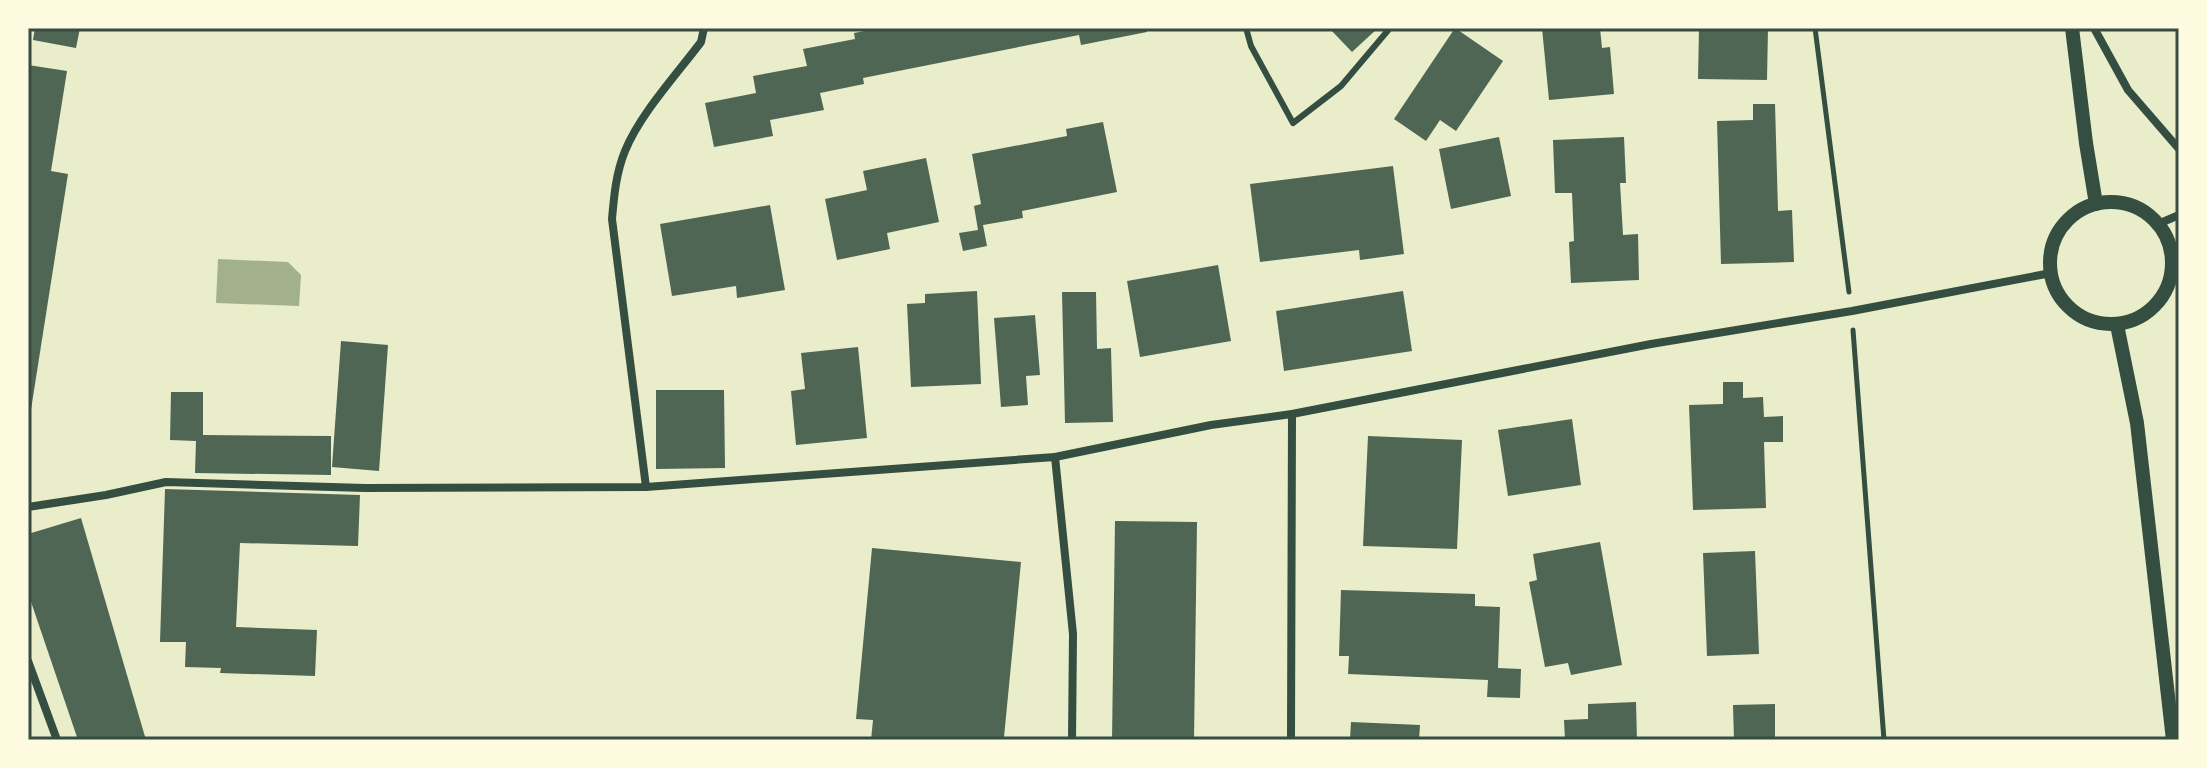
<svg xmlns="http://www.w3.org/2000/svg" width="2207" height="768" viewBox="0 0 2207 768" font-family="Helvetica,sans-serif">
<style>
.water{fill:#a3b18a}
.building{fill:#4f6655}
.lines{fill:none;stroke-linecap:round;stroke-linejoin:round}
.path{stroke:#344e41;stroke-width:5}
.service{stroke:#344e41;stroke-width:6}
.minor{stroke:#344e41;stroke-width:8}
.tertiary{stroke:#344e41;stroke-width:14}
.neatline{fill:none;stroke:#344e41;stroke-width:3}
</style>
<rect width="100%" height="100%" fill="#e9edc9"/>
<polygon class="water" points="218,259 288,262 301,275 299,306 216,303"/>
<g class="building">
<polygon points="35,28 80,28 76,48 33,40"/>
<polygon points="880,28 1146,28 1147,32 1081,45 1079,35 863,78 864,84 820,93 824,110 770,120 773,136 714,147 705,103 756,93 753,76 807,66 803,49 855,39 854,33"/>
<polygon points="1329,28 1378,28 1352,52"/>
<polygon points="1455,28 1503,61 1456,131 1440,120 1426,141 1394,119"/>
<polygon points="1542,28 1600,28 1602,48 1610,47 1614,94 1549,100"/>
<polygon points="1699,28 1768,28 1767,80 1698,79"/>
<polygon points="28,65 67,71 51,171 68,174 30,416 28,416"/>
<polygon points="1753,104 1775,104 1778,211 1792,210 1794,262 1721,264 1717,121 1753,120"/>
<polygon points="1103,122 1117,192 1022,211 1023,218 983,225 987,246 963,251 959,233 978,230 974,206 981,204 972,154 1067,136 1066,129"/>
<polygon points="1499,137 1511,196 1451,209 1439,149"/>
<polygon points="1624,137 1626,183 1620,183 1623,235 1638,234 1639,280 1571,283 1569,242 1574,241 1572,193 1555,193 1553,140"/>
<polygon points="926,158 939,222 887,233 890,249 837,260 825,199 867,190 863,171"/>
<polygon points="1393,166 1404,254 1360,260 1359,250 1260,262 1250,184"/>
<polygon points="770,205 785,290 737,298 736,286 672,296 660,224"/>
<polygon points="1218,265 1231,341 1140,357 1127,281"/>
<polygon points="977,291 981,384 911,387 907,304 925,303 925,294"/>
<polygon points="1403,291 1412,351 1284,371 1276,311"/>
<polygon points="1062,292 1096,292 1097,349 1111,348 1113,422 1065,423"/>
<polygon points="1035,315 1040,375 1026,376 1028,405 1001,407 994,318"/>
<polygon points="341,341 388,345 379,471 332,467"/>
<polygon points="858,347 867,438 796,445 791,391 805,389 801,353"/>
<polygon points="1723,382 1743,382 1743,398 1763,397 1764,417 1783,416 1783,442 1764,442 1766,508 1693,510 1689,405 1723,404"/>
<polygon points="656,390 724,390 725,468 656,469"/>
<polygon points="171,392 203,392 203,435 331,436 331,475 195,473 196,441 170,440"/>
<polygon points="1572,419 1581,485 1508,496 1498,430"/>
<polygon points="1368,436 1462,440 1457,549 1363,546"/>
<polygon points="165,489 360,495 358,546 240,543 236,627 317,630 315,676 220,673 221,668 185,667 186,642 160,642"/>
<polygon points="81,518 146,740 78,740 28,593 28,534"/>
<polygon points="1115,521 1197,522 1194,740 1112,740"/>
<polygon points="1600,542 1622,665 1571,675 1568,663 1545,667 1529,582 1537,580 1533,554"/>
<polygon points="872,548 1021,562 1004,737 1012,738 1012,740 871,740 873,720 856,719"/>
<polygon points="1755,551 1759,654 1707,656 1703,553"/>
<polygon points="1341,590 1475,594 1475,606 1500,607 1498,668 1521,669 1520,698 1487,697 1488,680 1348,674 1349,656 1339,656"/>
<polygon points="1636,702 1637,740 1565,740 1564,720 1588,719 1588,704"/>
<polygon points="1775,704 1775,740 1734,740 1733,705"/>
<polygon points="1351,722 1420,725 1419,740 1350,740"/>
</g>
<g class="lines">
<g class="path">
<polyline points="1815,28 1849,292"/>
<polyline points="1853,330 1884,740"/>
</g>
<polyline class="service" points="1246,28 1251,46 1293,123 1341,86 1390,28"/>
<g class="minor">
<polyline points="2094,28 2128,90 2179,149"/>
<polyline points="2158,224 2179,215"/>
<polyline points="1055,457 1073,634 1072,740"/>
<path d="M646 487 612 219C614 196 616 173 625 151 640 114 677 74 701 42L704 28"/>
<polyline points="28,507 106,495 166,482 365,488 646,487 1055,457 1211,425 1292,414 1651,344 1852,311 2051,273"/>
<polyline points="28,661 57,740"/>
<polyline points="1291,740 1292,414"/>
</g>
<g class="tertiary">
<polyline points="2072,28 2086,143 2096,204"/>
<circle cx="2111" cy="263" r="61"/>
<polyline points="2117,325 2137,423 2173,740"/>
</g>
</g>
<rect width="2207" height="768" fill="none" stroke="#fefae0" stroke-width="60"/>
<rect x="30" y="30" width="2147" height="708" class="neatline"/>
</svg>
